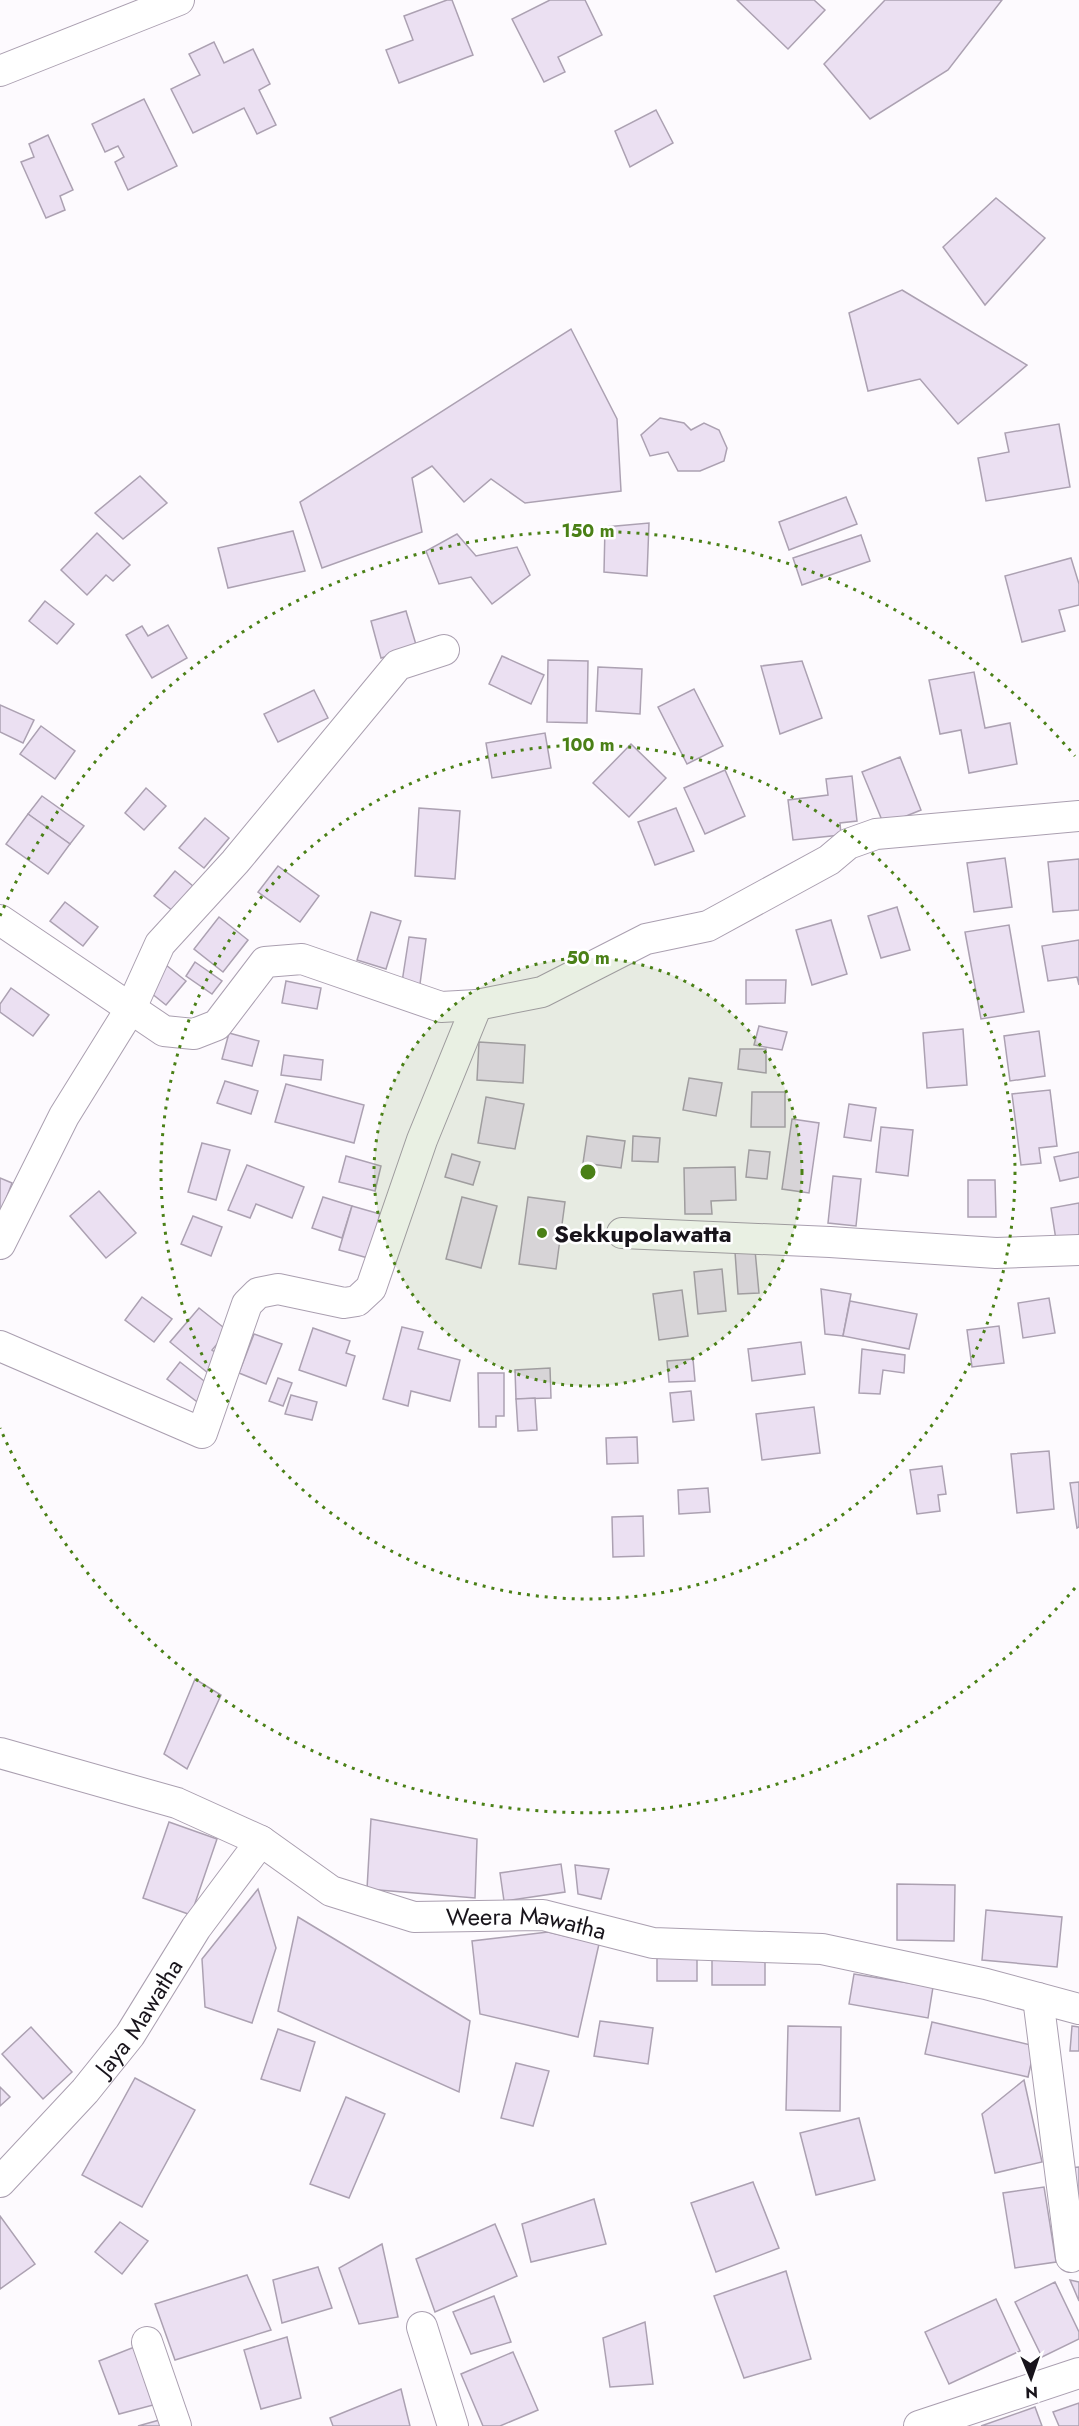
<svg xmlns="http://www.w3.org/2000/svg" width="1079" height="2426" viewBox="0 0 1079 2426" font-family="Jost,sans-serif">
<style>
.building{fill:#ebe0f2;stroke:#aca1b2;stroke-width:1.5}
.lines{fill:none;stroke-linecap:round;stroke-linejoin:round}
.minor-casing{stroke:#aa9fb0;stroke-width:32}
.minor{stroke:#fff;stroke-width:30}
.ring{fill:none;stroke:#4a8016;stroke-width:3;stroke-dasharray:3 6}
.poi-dot{fill:#4a8016;stroke:#fff;stroke-width:2}
.labels{text-anchor:middle;dominant-baseline:central;stroke-width:5;stroke-linejoin:round;paint-order:stroke}
.poi-label{font-size:24px;font-weight:bold;fill:#18141b;stroke:#fff;text-anchor:start}
.street-label{font-size:24px;fill:#18141b;stroke:#fff}
.centre{fill:#4a8016;stroke:#fff;stroke-width:3}
.ring-label{font-size:18px;text-anchor:middle;font-weight:bold;fill:#4a8016;stroke:#fff;stroke-width:5;stroke-linejoin:round;paint-order:stroke}
</style>
<rect width="100%" height="100%" fill="#fdfafe"/>
<g class="building">
<polygon points="447,0 452,0 473,55 399,83 386,50 413,40 404,16"/>
<polygon points="550,0 585,0 602,35 558,57 565,72 544,82 512,19"/>
<polygon points="737,0 814,0 825,10 788,49"/>
<polygon points="885,0 1002,0 948,70 870,119 824,64"/>
<polygon points="214,42 224,63 253,49 270,84 259,90 276,125 257,134 244,108 193,133 171,89 200,75 189,54"/>
<polygon points="144,99 177,166 128,190 115,162 124,157 118,146 105,152 92,124"/>
<polygon points="656,110 673,143 630,167 615,131"/>
<polygon points="48,135 73,190 60,196 65,210 46,218 21,162 34,157 29,144"/>
<polygon points="996,198 1045,238 985,305 943,247"/>
<polygon points="902,290 1027,365 958,424 920,379 868,391 849,313"/>
<polygon points="571,329 617,419 621,491 525,503 491,479 464,502 432,466 412,478 422,532 322,568 300,502"/>
<polygon points="660,418 684,423 691,430 704,423 719,430 727,448 724,461 700,471 678,471 668,452 650,456 641,435"/>
<polygon points="1059,424 1070,487 986,501 978,458 1009,452 1005,433"/>
<polygon points="140,476 167,503 123,539 95,513"/>
<polygon points="846,497 857,524 789,550 779,522"/>
<polygon points="649,523 647,576 604,572 605,527"/>
<polygon points="293,531 305,571 228,588 218,548"/>
<polygon points="97,533 130,565 113,581 106,575 87,595 61,570"/>
<polygon points="457,534 476,556 517,547 530,575 492,604 471,577 439,584 426,551"/>
<polygon points="861,535 870,561 802,585 793,558"/>
<polygon points="1071,558 1079,584 1079,605 1059,610 1065,631 1022,642 1005,576"/>
<polygon points="45,601 74,624 57,644 29,621"/>
<polygon points="406,611 417,648 381,658 371,621"/>
<polygon points="168,625 187,658 152,678 126,635 142,626 148,636"/>
<polygon points="502,656 544,675 531,704 489,684"/>
<polygon points="548,660 588,661 587,723 547,722"/>
<polygon points="802,661 822,718 780,734 761,666"/>
<polygon points="598,667 642,669 640,714 596,711"/>
<polygon points="974,672 985,728 1010,723 1017,764 969,773 961,730 940,734 929,680"/>
<polygon points="694,689 723,746 687,764 658,707"/>
<polygon points="314,690 328,718 278,742 264,714"/>
<polygon points="0,705 34,720 23,743 0,732"/>
<polygon points="41,726 75,751 55,779 20,754"/>
<polygon points="545,733 551,768 492,778 486,743"/>
<polygon points="631,744 666,778 629,817 593,783"/>
<polygon points="900,757 921,810 884,825 862,772"/>
<polygon points="725,770 745,816 705,834 684,788"/>
<polygon points="852,776 857,821 840,823 841,835 793,840 788,800 828,795 826,779"/>
<polygon points="146,788 166,806 144,830 125,813"/>
<polygon points="42,796 84,826 70,844 28,814"/>
<polygon points="419,808 460,811 455,879 415,876"/>
<polygon points="676,808 694,851 655,865 638,822"/>
<polygon points="28,814 70,844 48,874 6,844"/>
<polygon points="205,818 229,838 204,868 179,848"/>
<polygon points="1005,858 1012,907 974,912 967,863"/>
<polygon points="1079,859 1079,910 1053,912 1048,862"/>
<polygon points="278,866 319,896 300,922 258,892"/>
<polygon points="175,871 199,891 178,915 154,896"/>
<polygon points="65,902 98,927 83,946 50,921"/>
<polygon points="897,907 910,950 881,958 868,916"/>
<polygon points="371,912 401,921 386,969 357,960"/>
<polygon points="219,917 248,940 223,972 194,949"/>
<polygon points="831,920 847,974 812,985 796,930"/>
<polygon points="1009,925 1024,1012 981,1019 965,932"/>
<polygon points="409,937 426,939 420,984 402,982"/>
<polygon points="1079,940 1079,985 1077,977 1048,981 1042,946"/>
<polygon points="195,962 222,981 212,994 186,976"/>
<polygon points="166,965 186,981 166,1005 146,989"/>
<polygon points="746,980 786,980 785,1003 746,1004"/>
<polygon points="286,981 321,988 317,1009 282,1003"/>
<polygon points="11,988 49,1015 33,1036 0,1012 0,1004"/>
<polygon points="759,1026 787,1032 782,1050 754,1045"/>
<polygon points="963,1029 967,1085 927,1088 923,1033"/>
<polygon points="1039,1031 1045,1076 1010,1081 1004,1036"/>
<polygon points="229,1033 259,1041 252,1066 222,1059"/>
<polygon points="479,1042 525,1045 523,1083 477,1080"/>
<polygon points="740,1049 766,1049 766,1073 738,1069"/>
<polygon points="284,1055 323,1060 321,1080 281,1075"/>
<polygon points="689,1078 722,1083 716,1116 683,1110"/>
<polygon points="225,1081 258,1091 251,1114 217,1103"/>
<polygon points="286,1084 364,1105 354,1143 275,1122"/>
<polygon points="1050,1090 1057,1146 1039,1148 1041,1163 1021,1165 1012,1094"/>
<polygon points="752,1092 785,1092 785,1127 751,1127"/>
<polygon points="486,1097 524,1104 515,1149 478,1143"/>
<polygon points="849,1104 876,1108 871,1141 844,1137"/>
<polygon points="792,1119 819,1123 809,1193 782,1189"/>
<polygon points="881,1127 913,1130 908,1176 876,1172"/>
<polygon points="587,1136 625,1141 621,1168 583,1163"/>
<polygon points="633,1136 660,1138 658,1162 632,1161"/>
<polygon points="202,1143 230,1150 216,1200 188,1192"/>
<polygon points="749,1150 770,1152 767,1179 746,1177"/>
<polygon points="1079,1152 1079,1177 1060,1181 1054,1157"/>
<polygon points="452,1154 480,1162 473,1185 445,1177"/>
<polygon points="346,1156 381,1166 375,1191 339,1182"/>
<polygon points="247,1165 304,1187 292,1218 256,1204 250,1218 228,1210"/>
<polygon points="735,1167 736,1200 711,1201 712,1214 685,1214 684,1168"/>
<polygon points="833,1176 861,1179 856,1226 828,1223"/>
<polygon points="0,1178 12,1183 0,1215"/>
<polygon points="968,1180 995,1180 996,1217 968,1217"/>
<polygon points="99,1191 136,1233 106,1258 70,1216"/>
<polygon points="323,1197 352,1206 342,1238 312,1228"/>
<polygon points="462,1197 497,1206 481,1268 446,1259"/>
<polygon points="528,1197 565,1202 556,1269 519,1264"/>
<polygon points="1079,1203 1079,1242 1057,1246 1051,1208"/>
<polygon points="352,1206 380,1214 368,1258 339,1250"/>
<polygon points="193,1216 222,1227 211,1256 181,1244"/>
<polygon points="755,1250 759,1293 738,1294 735,1252"/>
<polygon points="722,1269 726,1311 698,1314 694,1272"/>
<polygon points="821,1289 851,1294 843,1336 825,1334"/>
<polygon points="682,1290 688,1336 659,1340 653,1294"/>
<polygon points="142,1297 172,1319 154,1342 125,1320"/>
<polygon points="1049,1298 1055,1333 1023,1338 1018,1303"/>
<polygon points="850,1301 917,1314 909,1349 843,1336"/>
<polygon points="199,1308 228,1331 212,1350 222,1357 208,1373 170,1342"/>
<polygon points="999,1326 1004,1363 972,1367 967,1330"/>
<polygon points="402,1327 423,1332 418,1349 460,1360 450,1401 411,1391 408,1406 383,1399"/>
<polygon points="313,1328 350,1341 346,1353 355,1356 346,1386 299,1370"/>
<polygon points="254,1334 282,1344 266,1384 239,1373"/>
<polygon points="801,1342 805,1374 752,1381 748,1349"/>
<polygon points="862,1349 905,1355 904,1373 883,1370 880,1394 859,1393"/>
<polygon points="693,1359 695,1381 669,1382 667,1361"/>
<polygon points="180,1362 213,1388 200,1404 167,1379"/>
<polygon points="550,1368 551,1398 516,1399 515,1370"/>
<polygon points="478,1373 504,1373 504,1416 496,1416 496,1427 479,1427"/>
<polygon points="278,1378 292,1383 283,1406 269,1401"/>
<polygon points="691,1391 694,1420 673,1422 670,1393"/>
<polygon points="291,1395 317,1402 312,1420 285,1414"/>
<polygon points="535,1398 537,1430 518,1431 516,1399"/>
<polygon points="814,1407 820,1453 762,1460 756,1414"/>
<polygon points="637,1437 638,1463 607,1464 606,1438"/>
<polygon points="1049,1451 1054,1509 1017,1513 1011,1454"/>
<polygon points="942,1466 946,1494 938,1495 940,1511 917,1514 910,1470"/>
<polygon points="1079,1482 1079,1527 1077,1528 1070,1483"/>
<polygon points="708,1488 710,1512 679,1514 678,1490"/>
<polygon points="643,1516 644,1556 613,1557 612,1517"/>
<polygon points="195,1679 221,1695 187,1769 164,1754"/>
<polygon points="371,1819 477,1839 475,1898 367,1889"/>
<polygon points="169,1822 217,1839 191,1915 143,1898"/>
<polygon points="561,1864 565,1892 504,1901 500,1873"/>
<polygon points="575,1865 609,1869 601,1899 578,1894"/>
<polygon points="897,1884 955,1885 954,1941 897,1940"/>
<polygon points="258,1889 276,1948 252,2023 205,2007 202,1959"/>
<polygon points="986,1910 1062,1917 1057,1967 982,1960"/>
<polygon points="298,1917 470,2021 459,2092 278,2011"/>
<polygon points="548,1932 599,1944 578,2037 480,2014 472,1941"/>
<polygon points="657,1955 697,1956 697,1981 657,1981"/>
<polygon points="765,1958 765,1985 712,1985 712,1959"/>
<polygon points="854,1974 933,1987 928,2018 849,2004"/>
<polygon points="600,2021 653,2028 648,2064 594,2056"/>
<polygon points="932,2022 1035,2046 1028,2077 925,2054"/>
<polygon points="788,2026 841,2027 840,2111 786,2110"/>
<polygon points="1072,2026 1079,2027 1079,2051 1070,2051"/>
<polygon points="31,2027 72,2072 43,2099 2,2054"/>
<polygon points="278,2029 315,2042 300,2091 261,2079"/>
<polygon points="516,2063 549,2071 533,2126 501,2118"/>
<polygon points="135,2078 195,2110 142,2207 82,2175"/>
<polygon points="1024,2080 1042,2162 995,2173 982,2114"/>
<polygon points="0,2087 10,2097 0,2106"/>
<polygon points="346,2097 385,2114 349,2198 310,2184"/>
<polygon points="859,2118 875,2180 816,2195 800,2133"/>
<polygon points="1079,2167 1079,2219 1070,2168"/>
<polygon points="753,2182 779,2248 716,2272 691,2203"/>
<polygon points="1044,2187 1056,2262 1015,2268 1003,2193"/>
<polygon points="594,2199 606,2244 531,2262 522,2224"/>
<polygon points="0,2216 35,2264 0,2289"/>
<polygon points="120,2222 148,2241 122,2274 95,2252"/>
<polygon points="495,2224 517,2276 435,2312 416,2259"/>
<polygon points="382,2244 398,2317 359,2324 339,2268"/>
<polygon points="318,2267 332,2308 282,2323 273,2280"/>
<polygon points="786,2271 811,2359 744,2378 714,2296"/>
<polygon points="247,2275 271,2330 175,2360 155,2304"/>
<polygon points="1070,2280 1079,2282 1079,2301"/>
<polygon points="1055,2282 1079,2332 1079,2339 1042,2357 1015,2302"/>
<polygon points="494,2296 511,2342 471,2354 453,2312"/>
<polygon points="996,2299 1020,2351 949,2384 925,2332"/>
<polygon points="645,2322 653,2384 610,2387 603,2338"/>
<polygon points="287,2337 301,2398 261,2409 244,2350"/>
<polygon points="147,2342 157,2404 119,2414 99,2361"/>
<polygon points="513,2352 538,2410 500,2426 483,2426 461,2374"/>
<polygon points="401,2389 410,2426 333,2426 330,2418"/>
<polygon points="1079,2403 1079,2426 1059,2426 1053,2412"/>
<polygon points="1035,2407 1042,2426 981,2426"/>
<polygon points="163,2419 165,2426 138,2426"/>
</g>
<g class="lines">
<g class="minor-casing">
<g id="minor">
<polyline points="0,71 179,0"/>
<polyline points="0,920 164,1031 194,1034 217,1025 265,962 302,959 441,1007 477,1005 542,992 646,939 708,926 829,860 848,844 876,834 1079,816"/>
<polyline points="622,1233 830,1242 996,1253 1079,1250"/>
<polyline points="0,1244 64,1116 131,1008 160,944 235,862 398,665 444,650"/>
<polyline points="0,1346 202,1433 247,1304 258,1293 278,1289 344,1303 357,1301 371,1288 422,1140 477,1005"/>
<path id="s1" d="M0 1753 177 1803 261 1841 331 1891 414 1917 543 1915 653 1943 822 1949 986 1984 1079 2009"/>
<polyline points="1038,1998 1071,2257"/>
<path id="s2" d="M0 2182 85 2091 130 2035 196 1928 261 1841"/>
<polyline points="422,2327 453,2426"/>
<polyline points="147,2342 176,2426"/>
<polyline points="919,2426 1079,2373"/>
</g>
</g>
<use href="#minor" class="minor"/>
</g>
<circle cx="588" cy="1172" r="214" fill="#4a8016" fill-opacity=".12"/>
<g class="ring">
<circle cx="588" cy="1172" r="214"/>
<circle cx="588" cy="1172" r="427"/>
<path d="M1075 1588A641 641 0 0 1 0 1428M0 916A641 641 0 0 1 1075 756"/>
</g>
<circle class="poi-dot" cx="542" cy="1233" r="6"/>
<g class="labels">
<g class="poi-label">
<text x="554" y="1233">Sekkupolawatta</text>
</g>
<g class="street-label">
<text stroke="none"><textPath href="#s1" startOffset="562">Weera Mawatha</textPath></text>
<text stroke="none"><textPath href="#s2" startOffset="216">Jaya Mawatha</textPath></text>
</g>
</g>
<circle cx="588" cy="1172" r="9" class="centre"/>
<g class="ring-label">
<text x="588" y="537">150 m</text>
<text x="588" y="751">100 m</text>
<text x="588" y="964">50 m</text>
</g>
<g transform="translate(1031 2378) rotate(178)" stroke="#ffffff" stroke-width="4.5" paint-order="stroke">
<path d="M0-4.5L10 22L0 15L-10 22Z" fill="#18141b"/>
<text y="-9" font-size="16" font-weight="bold" text-anchor="middle" fill="#18141b">N</text>
</g>
</svg>
